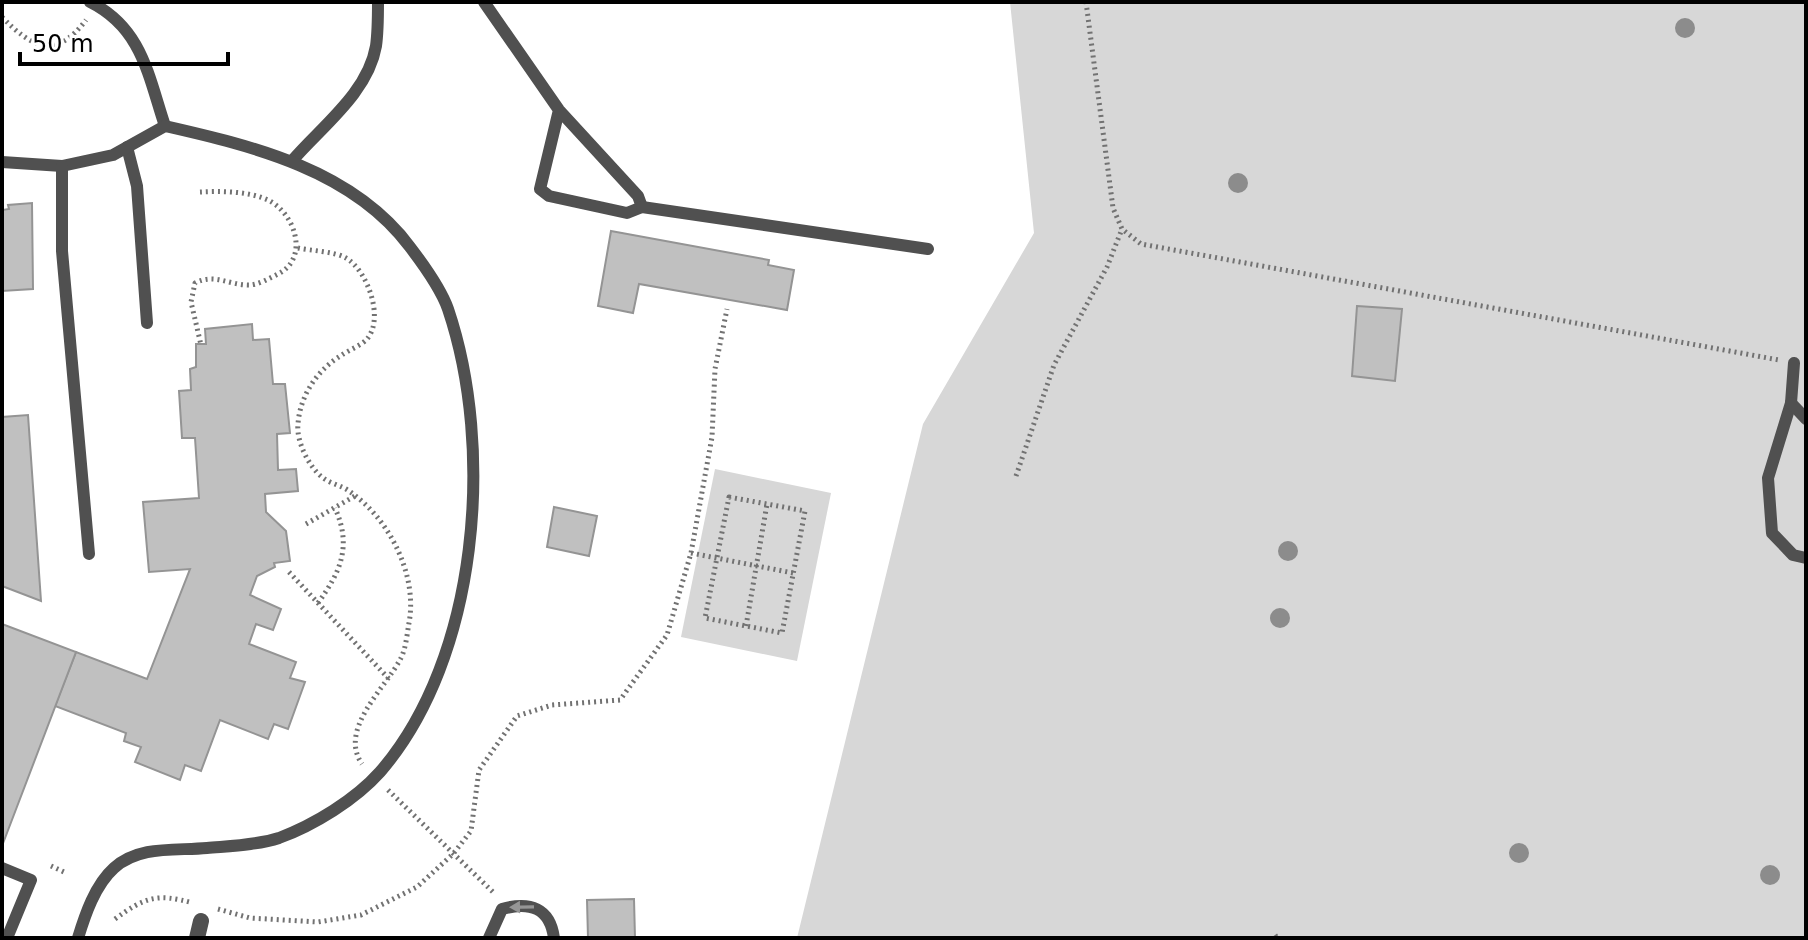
<svg xmlns="http://www.w3.org/2000/svg" width="1808" height="940" viewBox="0 0 1808 940" font-family="'DejaVu Sans',sans-serif">
<style>
.green{fill:#d7d7d7}
.building{fill:#c0c0c0;stroke:#949494;stroke-width:2}
.lines{fill:none;stroke-linecap:round;stroke-linejoin:round}
.path{stroke:#727272;stroke-width:5;stroke-dasharray:2 4;stroke-linecap:butt}
.lane{stroke:#505050;stroke-width:12}
.street{stroke:#505050;stroke-width:16}
.tree{fill:#8c8c8c}
.oneway{fill:#969696}
</style>
<rect width="100%" height="100%" fill="#fff"/>
<g class="green">
<polygon points="1010,2 1806,2 1806,938 797,938 923,424 1034,233"/>
<polygon points="715,469 831,493 797,661 681,637"/>
</g>
<g class="building">
<polygon points="32,203 33,289 2,291 2,210 9,209 8,205"/>
<polygon points="611,231 769,260 768,265 794,270 787,310 639,284 633,313 598,306"/>
<polygon points="1357,306 1402,309 1395,381 1352,376"/>
<polygon points="252,324 253,340 269,339 273,384 285,384 290,433 277,434 278,470 296,469 298,491 265,494 266,512 286,531 290,561 274,563 275,567 257,576 250,595 281,609 273,630 256,624 249,644 296,662 290,678 305,682 288,729 274,724 268,739 220,720 201,771 185,765 180,780 135,762 141,747 124,741 126,733 55,706 76,652 147,679 190,569 149,572 143,502 199,498 195,438 182,438 179,391 191,390 190,369 196,367 196,344 206,344 205,329"/>
<polygon points="28,415 41,601 2,586 2,417"/>
<polygon points="554,507 597,516 589,556 547,547"/>
<polygon points="2,624 76,652 2,846"/>
<polygon points="634,899 635,938 588,938 587,900"/>
</g>
<g class="lines">
<g class="path">
<polyline points="1086,2 1113,208 1122,229 1141,244 1779,360"/>
<path d="M2 17C32 48 56 60 86 20"/>
<path d="M200 192C221 191 248 191 268 200 295 213 310 258 278 274 270 278 258 285 249 285 228 285 215 273 195 283L191 302 201 345"/>
<path d="M298 248C312 251 333 251 346 258 367 270 385 318 367 339 362 345 349 350 342 355 318 369 300 395 298 424 296 441 309 467 322 477 330 484 341 485 349 491 389 518 418 575 409 623 407 634 406 648 401 658 385 689 338 729 362 764"/>
<polyline points="1016,476 1054,365 1107,267 1122,229"/>
<polygon points="729,497 805,511 782,633 705,618"/>
<polyline points="306,524 355,496"/>
<polyline points="691,553 793,573"/>
<polyline points="289,572 389,679"/>
<path d="M318 603C341 571 352 546 335 508"/>
<polyline points="746,626 767,504"/>
<polyline points="388,790 495,894"/>
<polyline points="51,866 64,872"/>
<polyline points="218,909 250,918 318,922 361,915 417,887 453,854 471,831 479,770 517,716 552,705 620,700 667,635 691,553 712,437 715,369 727,309"/>
<path d="M115 919C145 897 157 893 193 903"/>
<polyline points="1275,935 1277,938"/>
</g>
<g class="lane">
<path d="M90 2C142 28 148 75 165 126"/>
<polyline points="484,2 559,110 638,196 642,207 627,213 549,196 540,189 559,110"/>
<polyline points="127,147 137,186 147,323"/>
<path d="M292 161C321 127 368 93 376 46 378 32 378 16 378 2"/>
<path d="M2 162 62 166 113 155 165 126C253 146 353 170 410 247 423 264 441 289 448 309 495 448 479 658 380 772 355 800 314 825 279 838 258 845 229 846 207 848 176 851 140 845 114 868 95 885 85 915 78 938"/>
<polyline points="62,166 62,251 89,554"/>
<polyline points="642,207 928,249"/>
<polyline points="1794,363 1791,403 1768,478 1772,533 1793,555 1806,558"/>
<polyline points="1791,403 1806,419"/>
<polyline points="2,868 31,880 7,938"/>
<path d="M489 938 502 909C530 901 550 908 554 938"/>
</g>
<polyline class="street" points="197,938 201,921"/>
</g>
<g class="tree">
<circle cx="1685" cy="28" r="10"/>
<circle cx="1238" cy="183" r="10"/>
<circle cx="1288" cy="551" r="10"/>
<circle cx="1280" cy="618" r="10"/>
<circle cx="1519" cy="853" r="10"/>
<circle cx="1770" cy="875" r="10"/>
</g>
<defs><path id="oneway-solid" d="M-6-.8H1V-3.2L6.5 0L1 3.2V.8H-6Z" transform="scale(2)"/></defs>
<use class="oneway" href="#oneway-solid" transform="translate(522 907) rotate(179)"/>
<rect width="1808" height="940" fill="none" stroke="#000000" stroke-width="8"/>
<path d="M20 52v12h208v-12" fill="none" stroke="#000000" stroke-width="4"/>
<text x="32" y="52" font-size="24" fill="#000000" stroke="#ffffff" stroke-width="6" paint-order="stroke">50 m</text>
</svg>
